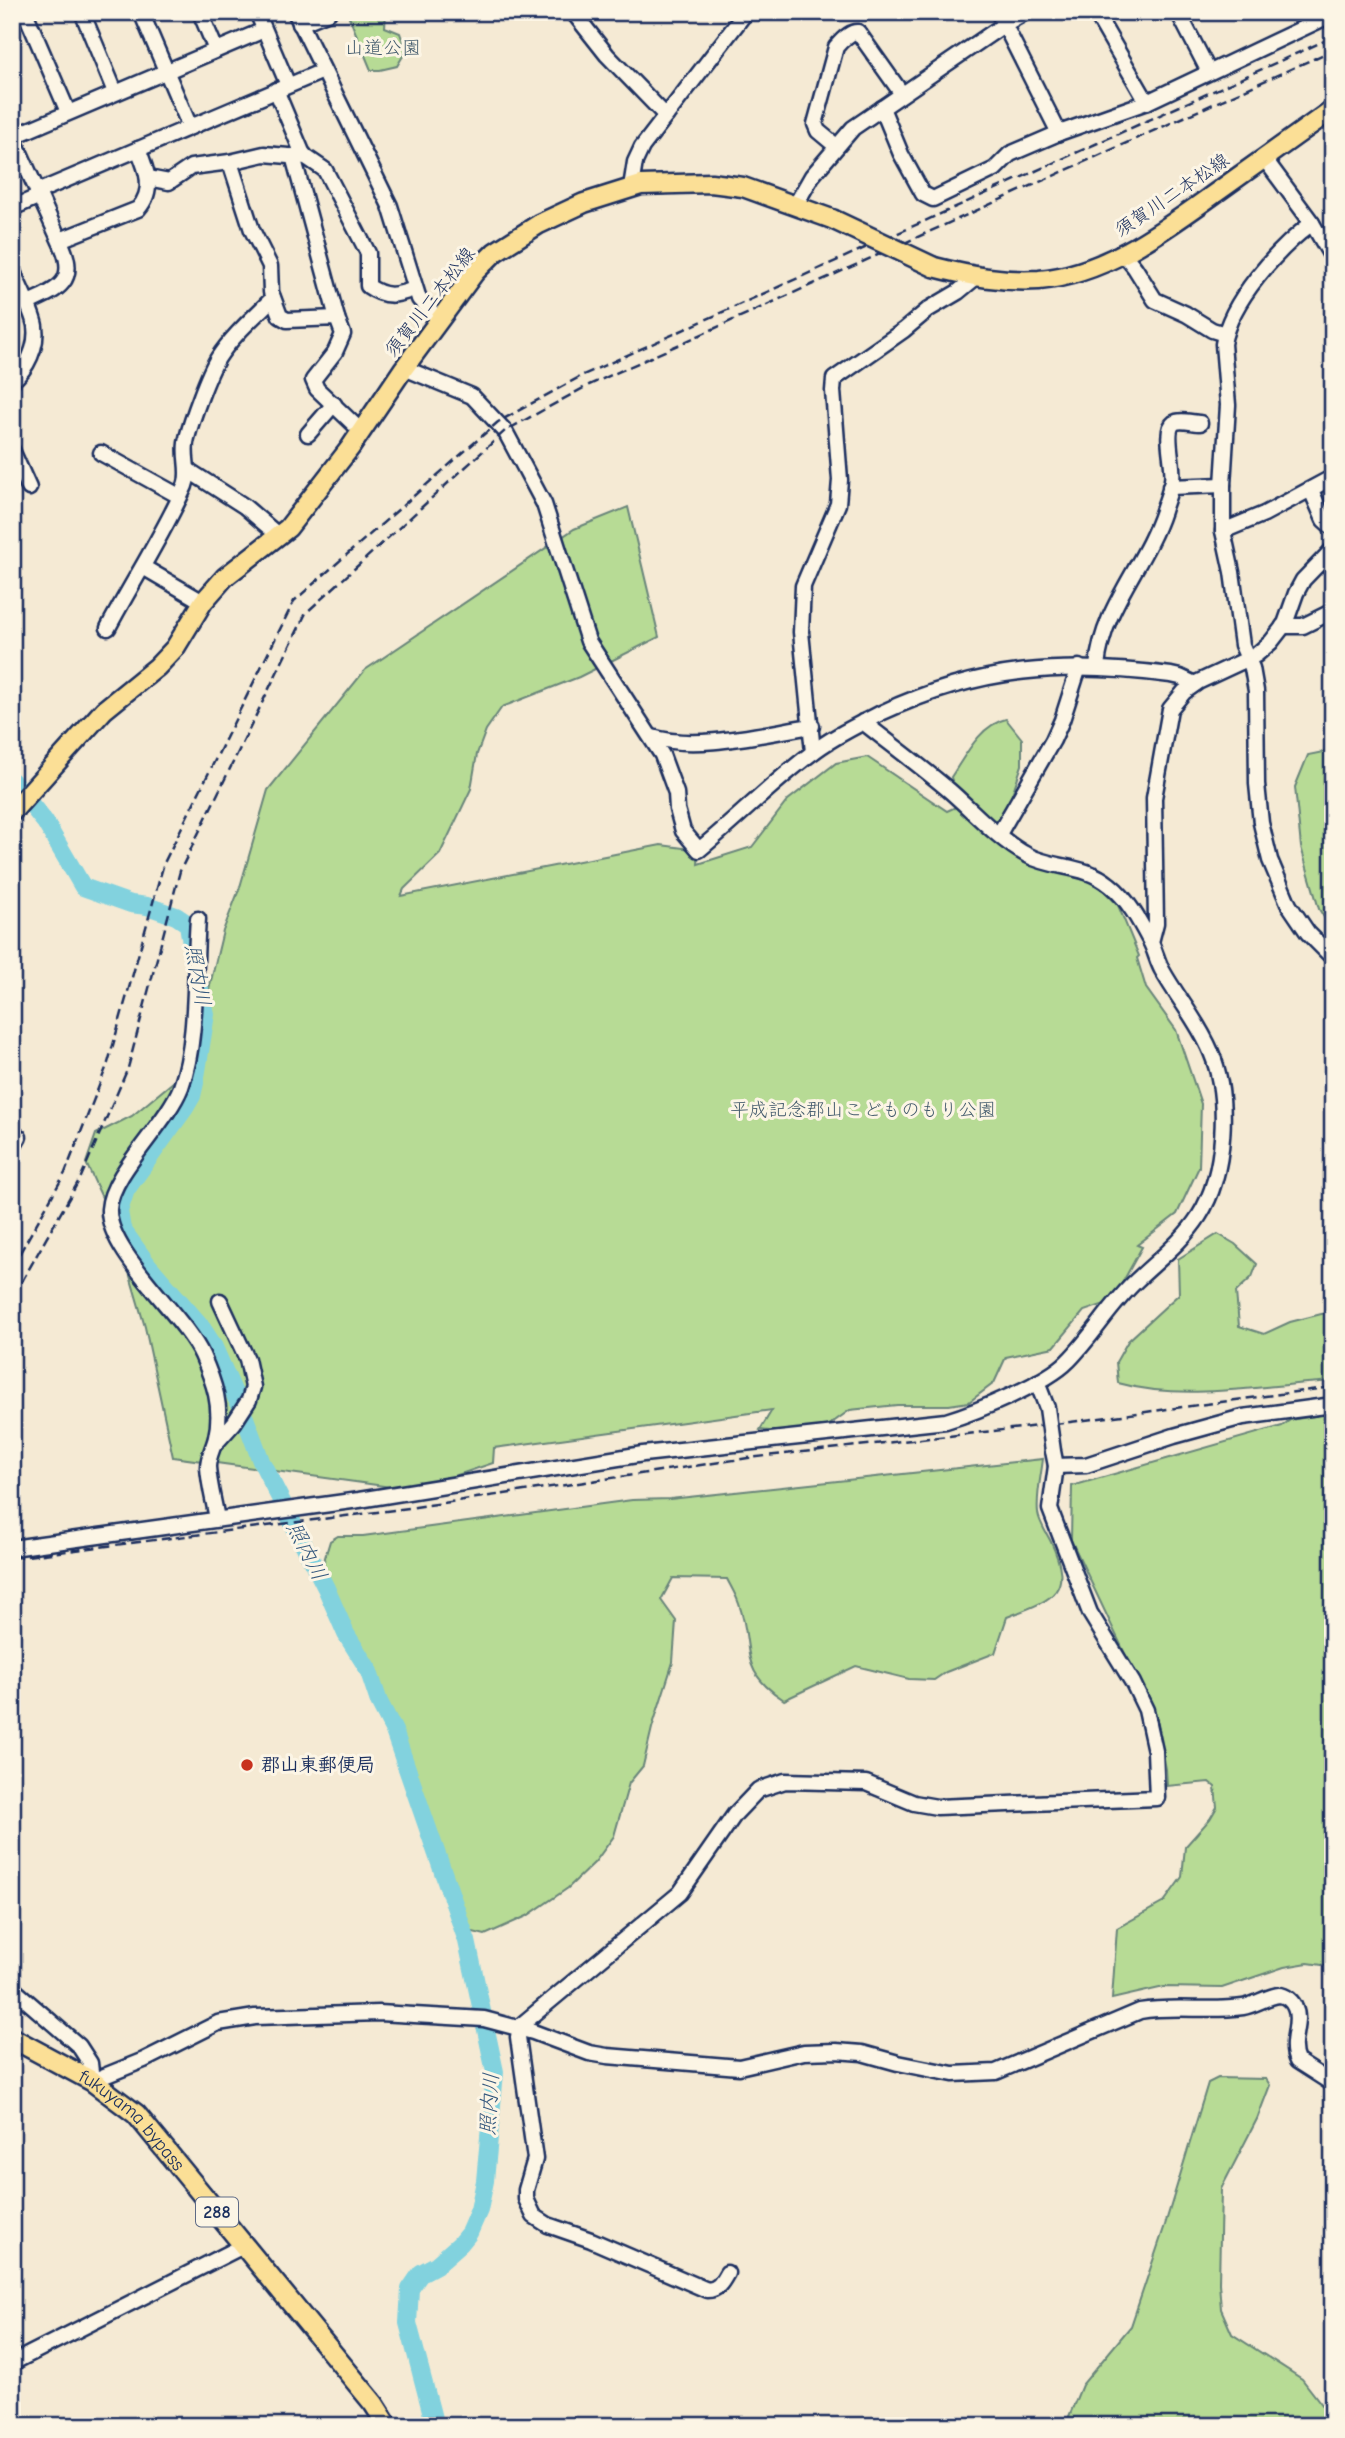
<svg xmlns="http://www.w3.org/2000/svg" width="1345" height="2438" viewBox="0 0 1345 2438" font-family="'Comic Neue','Klee One',sans-serif">
<style>
.green{fill:#b7db95;stroke:#69857a;stroke-width:2}
.lines{fill:none;stroke-linecap:round;stroke-linejoin:round}
.river{stroke:#82d2de;stroke-width:18}
.minor-casing{stroke:#1b2f5e;stroke-width:19}
.major-casing{stroke:#1b2f5e;stroke-width:23}
.highway-casing{stroke:#1b2f5e;stroke-width:24}
.minor{stroke:#fcf5e5;stroke-width:14}
.major{stroke:#fbdf96;stroke-width:18}
.highway{stroke:#fbdf96;stroke-width:19}
.rail{stroke:#1b2f5e;stroke-width:2.5;stroke-dasharray:10 5;stroke-linecap:butt}
.minor-bridge-casing{stroke:#1b2f5e;stroke-width:19;stroke-linecap:butt}
.major-bridge-casing{stroke:#1b2f5e;stroke-width:23;stroke-linecap:butt}
.minor-bridge{stroke:#fcf5e5;stroke-width:14}
.major-bridge{stroke:#fbdf96;stroke-width:18}
.poi-dot{fill:#c8321e;stroke:#fcf5e5;stroke-width:2.5}
.labels{text-anchor:middle;dominant-baseline:central;stroke-width:6;stroke-linejoin:round;paint-order:stroke}
.shield{fill:#fcf5e5;stroke:#5e6a86;stroke-width:2}
.shield-label{font-size:18px;font-weight:bold;fill:#1b2f5e}
.park-label{font-size:19px;fill:#425a6c;stroke:#fcf5e5}
.street-label{font-size:19px;fill:#1b2f5e;stroke:#fcf5e5}
.poi-label{font-size:19px;font-weight:bold;fill:#1b2f5e;stroke:#fcf5e5;text-anchor:start}
.water-label{font-size:21px;font-style:italic;fill:#35587e;stroke:#fcf5e5}
</style>
<rect width="100%" height="100%" fill="#f5ead4"/>
<filter id="ink" filterUnits="userSpaceOnUse"><feTurbulence type="fractalNoise" baseFrequency=".0143" numOctaves="2"/><feDisplacementMap in="SourceGraphic" scale="14" xChannelSelector="R" yChannelSelector="G"/><feConvolveMatrix kernelMatrix="1 2 1 2 8 2 1 2 1" color-interpolation-filters="sRGB"/></filter>
<g filter="url(#ink)">
<g class="green">
<polygon points="347,12 386,12 385,27 400,33 406,51 397,66 380,70 371,70"/>
<path d="M628 507 659 637 579 677 502 707 486 730 477 754 471 789 440 854 404 889 401 896 661 845 699 850 698 864 752 847 788 800 836 763 867 757 947 811 958 806 951 777C965 756 980 725 1006 719L1022 739V765L996 841 1060 872 1091 882 1104 891 1118 905 1139 956 1137 958 1146 988 1176 1030 1201 1104 1199 1167 1177 1214 1137 1245 1142 1247 1120 1287 1105 1304 1084 1311 1054 1347 1006 1357 994 1383 969 1402 949 1405H897L850 1410 829 1425 797 1434 760 1430 772 1410 494 1448 493 1463 413 1490 173 1457 145 1327 116 1228 86 1163 96 1134 132 1116 179 1077 200 1046 209 989 223 931 240 887 268 790 365 670 574 529Z"/>
<polygon points="1333,750 1333,932 1319,909 1301,847 1295,787 1308,755"/>
<path d="M1218 1234 1235 1244 1257 1264 1252 1277 1236 1292 1239 1326 1264 1334 1290 1322 1333 1311V1381C1264 1385 1185 1402 1118 1383L1116 1362 1128 1341 1179 1294 1178 1259Z"/>
<polygon points="1333,1413 1333,1971 1329,1966 1308,1963 1284,1967 1222,1988 1164,1987 1112,1999 1117,1928 1164,1902 1182,1877 1185,1847 1210,1819 1217,1807 1215,1787 1209,1782 1167,1786 1166,1769 1157,1721 1071,1540 1072,1486 1282,1426 1290,1420"/>
<path d="M1043 1459C1041 1476 1036 1496 1038 1513 1039 1522 1047 1534 1051 1542 1075 1594 1051 1600 1007 1617L995 1653 946 1672 934 1680 909 1679 856 1666 784 1700C736 1669 755 1649 739 1604 736 1595 731 1587 727 1579L673 1578 661 1600 676 1621 673 1662 652 1728 643 1766 629 1783 614 1836 595 1862 568 1888 527 1916 485 1935 465 1930 445 1858 402 1732 377 1682 336 1611 323 1564 330 1541 338 1536H363L632 1500 670 1499Z"/>
<polygon points="1218,2078 1266,2079 1270,2085 1257,2119 1221,2189 1219,2283 1221,2309 1232,2334 1302,2379 1333,2419 1333,2426 1065,2426 1082,2385 1131,2326 1165,2225 1208,2083"/>
</g>
<g class="lines">
<polyline class="river" points="12,781 45,822 83,887 131,904 147,906 176,916 188,924 195,969 206,1014 195,1083 192,1096 185,1108 126,1190 119,1211 122,1229 148,1265 200,1325 213,1345 245,1418 261,1461 326,1588 346,1634 368,1669 379,1702 394,1731 467,1941 495,2072 485,2181 479,2210 469,2233 460,2244 436,2265 421,2273 410,2289 408,2323 435,2426"/>
<g class="minor-casing">
<g id="minor">
<polyline points="25,12 68,112"/>
<polyline points="82,12 115,92"/>
<polyline points="141,12 190,127"/>
<polyline points="200,12 216,50"/>
<polyline points="257,12 288,85"/>
<polyline points="295,12 390,206 419,299 440,320"/>
<polyline points="573,12 607,55 666,116"/>
<polyline points="998,12 1059,133"/>
<polyline points="1095,12 1147,102"/>
<polyline points="1178,12 1209,72"/>
<polyline points="300,24 329,12"/>
<path d="M276 90 302 152 306 157 325 170 368 253V286C385 298 396 296 414 289"/>
<polyline points="882,108 901,154 923,194 933,199 995,169 1010,154 1059,133 1147,102 1333,14"/>
<path d="M12 135 63 248C78 284 54 291 26 304"/>
<polyline points="12,137 264,30"/>
<path d="M836 146 818 131 815 124 836 47C841 41 851 31 858 32L902 94"/>
<polyline points="293,156 337,318"/>
<polyline points="1264,158 1312,223 1333,259"/>
<polyline points="230,162 252,230 270,266 271,292 280,316 287,320 337,318 343,334 335,352 313,380 317,389 362,432"/>
<polyline points="148,178 169,182 191,167 230,162 264,154 301,157"/>
<polyline points="631,187 635,162 642,147 746,12"/>
<polyline points="37,192 323,71"/>
<polyline points="796,204 812,176 853,128 1005,24 1026,12"/>
<polyline points="12,208 40,196"/>
<path d="M1312 223C1278 249 1230 301 1223 344L1228 405 1223 485V531L1232 572 1242 645 1252 668 1256 691 1257 784 1261 823 1270 860 1289 905 1308 933 1333 958"/>
<path d="M60 240 138 209C155 190 147 170 138 149"/>
<polyline points="1123,253 1135,268 1155,300 1186,314 1212,330 1225,334"/>
<path d="M12 269C18 284 33 312 35 326 38 346 27 369 12 381"/>
<path d="M404 368 472 396 505 431 544 504 588 641 662 755 676 793 677 809 683 831 699 850C737 819 772 783 812 753 832 737 858 725 881 713 979 667 1065 661 1171 675L1180 677 1195 684"/>
<polyline points="308,434 334,404"/>
<polyline points="12,450 29,488"/>
<polyline points="101,453 179,496"/>
<polyline points="188,470 244,506 279,536"/>
<polyline points="1170,487 1223,485"/>
<polyline points="1311,490 1324,520 1333,528"/>
<polyline points="1223,531 1264,514 1333,477"/>
<polyline points="143,567 203,602"/>
<polyline points="1283,626 1303,626 1333,611"/>
<path d="M108 628C133 581 163 535 185 486 191 471 182 454 187 438 192 419 208 374 218 358 232 336 254 317 273 298"/>
<path d="M1097 667C1102 607 1145 566 1163 511 1166 501 1171 490 1172 480 1175 466 1163 431 1174 423 1180 419 1193 423 1200 423"/>
<path d="M652 737C697 751 765 733 812 726"/>
<polyline points="813,752 801,632 803,586 838,504 840,480 833,391 834,379 904,330 929,309 958,292 975,278"/>
<polyline points="999,834 1053,740 1062,720 1079,667"/>
<path d="M198 919C194 970 198 1041 181 1087 166 1125 111 1173 109 1209 107 1252 183 1314 202 1355 214 1382 223 1407 216 1437 214 1447 208 1456 208 1467 209 1484 214 1502 217 1519"/>
<polyline points="1151,942 1156,923 1154,798 1170,709 1184,692 1198,682 1256,655 1271,642 1285,624 1296,593 1303,580 1333,549"/>
<polyline points="12,1149 19,1137"/>
<polyline points="1037,1382 1047,1408"/>
<polyline points="215,1444 234,1423 249,1400 253,1387 247,1359 220,1301"/>
<polyline points="1056,1466 1086,1465 1174,1436 1243,1417 1333,1405"/>
<path d="M12 1548 359 1500 643 1454 946 1421C976 1412 1047 1383 1068 1361 1093 1336 1111 1304 1137 1280 1158 1260 1183 1241 1199 1216 1226 1174 1230 1097 1211 1052 1198 1021 1178 999 1162 970 1157 961 1155 950 1150 941 1140 922 1128 899 1110 885 1083 863 1055 870 1027 855 999 840 974 812 950 791 922 767 892 745 863 722"/>
<path d="M12 1988 79 2046 90 2063 92 2081 144 2060 218 2023 255 2017 379 2013 484 2019 533 2032 589 2053 607 2056 739 2067 804 2052 836 2051 862 2053 898 2063 953 2074 996 2072 1140 2011C1175 2005 1209 2012 1243 2007 1255 2005 1268 1996 1279 1995 1286 1995 1293 2002 1295 2008 1302 2023 1288 2042 1297 2061L1333 2084"/>
<path d="M727 2273C722 2282 718 2290 707 2290L591 2240 548 2225 534 2216 526 2199V2190L535 2159 518 2037 520 2026 680 1893 735 1814 758 1790 785 1781 866 1783 914 1803 937 1807 1157 1798 1155 1751 1146 1710 1133 1683 1090 1613 1050 1509 1056 1466 1053 1451"/>
<polyline points="12,2363 243,2246"/>
</g>
</g>
<g class="major-casing">
<g id="major">
<path d="M934 267C969 276 1002 282 1039 280 1109 274 1169 226 1224 187 1260 161 1297 135 1333 109"/>
<polyline points="12,812 104,710 157,667 175,648 203,602 225,577 288,528 350,448 404,368 475,272 495,252 539,224 584,203 641,185 711,183 743,187 832,219"/>
</g>
</g>
<g class="highway-casing">
<g id="highway">
<path id="s1" d="M12 2038 92 2081 136 2114 374 2404 388 2426"/>
</g>
</g>
<use href="#minor" class="minor"/>
<use href="#major" class="major"/>
<use href="#highway" class="highway"/>
<g class="rail">
<polyline points="12,1267 65,1173 108,1063 164,863 294,601 498,422 583,375 1333,37"/>
<polyline points="12,1294 21,1283 81,1177 128,1068 180,871 306,613 505,431 589,385 1333,50"/>
<polyline points="12,1558 409,1508 748,1458 1048,1425 1333,1387"/>
</g>
<g class="minor-bridge-casing">
<polyline id="minor-bridge" points="1047,1408 1053,1451"/>
</g>
<g class="major-bridge-casing">
<polyline id="major-bridge" points="832,219 934,267"/>
</g>
<use href="#minor-bridge" class="minor-bridge"/>
<use href="#major-bridge" class="major-bridge"/>
</g>
</g>
<circle class="poi-dot" cx="247" cy="1765" r="7"/>
<g class="labels">
<rect class="shield" x="196" y="2197.5" width="42" height="29" rx="5"/>
<g class="shield-label">
<text x="217" y="2212">288</text>
</g>
<g class="park-label">
<text x="383" y="48">山道公園</text>
<text x="863" y="1110">平成記念郡山こどものもり公園</text>
</g>
<g class="street-label">
<text transform="translate(1172 195) rotate(-34)">須賀川二本松線</text>
<text transform="translate(430 302) rotate(-52)">須賀川二本松線</text>
<text stroke="none"><textPath href="#s1" startOffset="147">fukuyama bypass</textPath></text>
</g>
<g class="poi-label">
<text x="261" y="1765">郡山東郵便局</text>
</g>
<g class="water-label">
<text transform="translate(198 975) rotate(80)">照内川</text>
<text transform="translate(307 1551) rotate(63)">照内川</text>
<text transform="translate(489 2104) rotate(-86)">照内川</text>
</g>
</g>
<rect width="1345" height="2438" fill="none" stroke="#fcf5e5" stroke-width="42"/>
<rect x="21" y="21" width="1303" height="2396" fill="none" stroke="#1b2f5e" stroke-width="2.5" filter="url(#ink)"/>
</svg>
